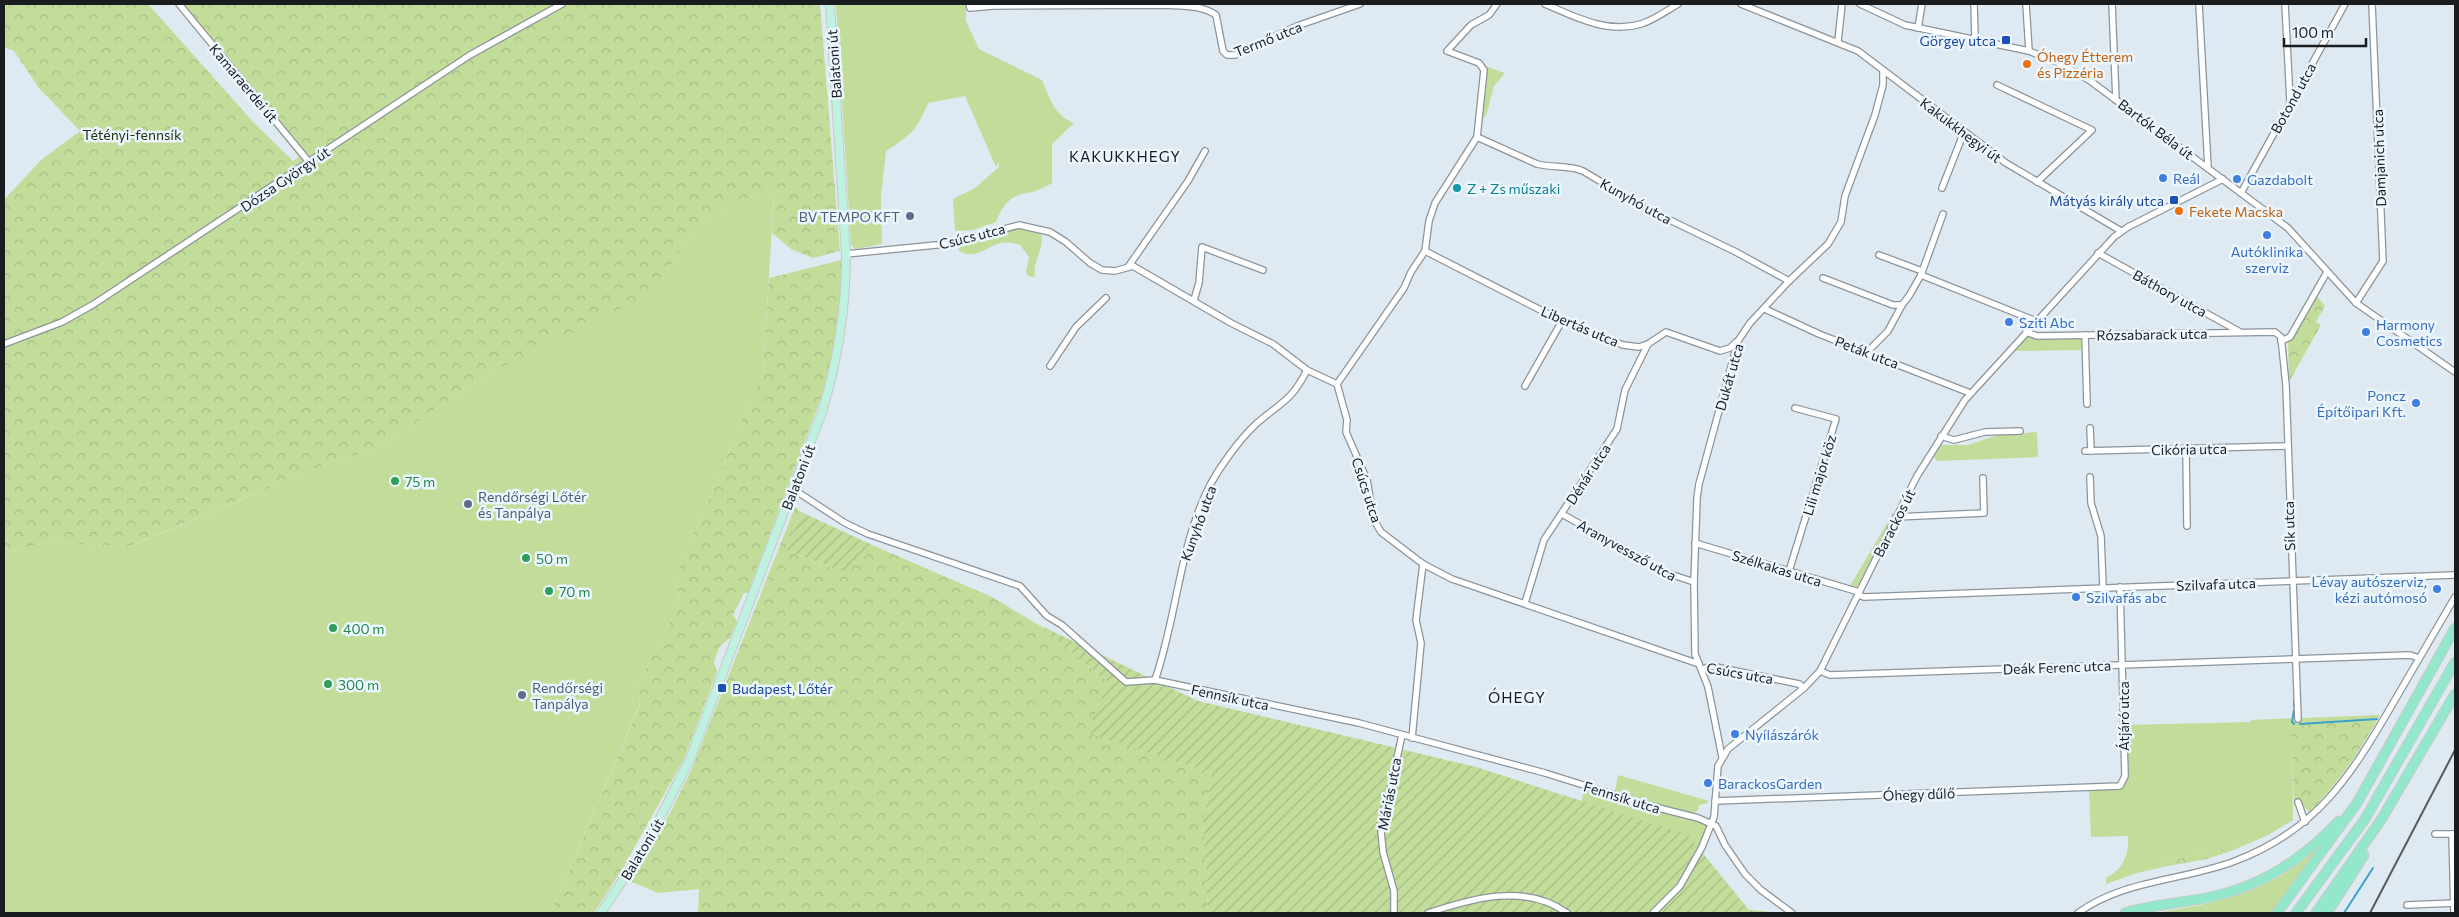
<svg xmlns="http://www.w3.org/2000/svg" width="2459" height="917" viewBox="0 0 2459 917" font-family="Commissioner,sans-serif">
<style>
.green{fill:#c2dd99}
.forest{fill:url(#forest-crowns)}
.garden{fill:url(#garden-furrows)}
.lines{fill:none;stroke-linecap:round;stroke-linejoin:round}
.stream{stroke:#3aa3cb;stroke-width:2}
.minor-casing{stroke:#8b949b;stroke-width:8}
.major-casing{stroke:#c8c9c9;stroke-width:10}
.highway-casing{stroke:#c8c9c9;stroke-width:11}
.minor{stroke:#fff;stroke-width:5.5}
.major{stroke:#bef1e0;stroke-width:8}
.highway{stroke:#93e8cb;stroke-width:9}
.rail{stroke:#555a5e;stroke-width:2}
.transit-dot{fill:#1a4fb4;stroke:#ecf6ff;stroke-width:2}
.food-dot{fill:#e8710a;stroke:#ecf6ff;stroke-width:2}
.shop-dot{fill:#3f7fe0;stroke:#ecf6ff;stroke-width:2}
.culture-dot{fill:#0f9aa8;stroke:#ecf6ff;stroke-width:2}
.service-dot{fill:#5c6f8a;stroke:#ecf6ff;stroke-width:2}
.leisure-dot{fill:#2e9e5b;stroke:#ecf6ff;stroke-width:2}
.labels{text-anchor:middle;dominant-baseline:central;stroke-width:5;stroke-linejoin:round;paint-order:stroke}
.street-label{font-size:14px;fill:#1a1d20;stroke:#ecf6ff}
.transit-label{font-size:14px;fill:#164399;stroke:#ecf6ff;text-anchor:end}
.food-label{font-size:14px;fill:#c56008;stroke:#ecf6ff;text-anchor:start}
.park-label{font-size:14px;fill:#253110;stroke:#ecf6ff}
.shop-label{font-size:14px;fill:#366cbe;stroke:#ecf6ff;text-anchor:start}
.culture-label{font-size:14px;fill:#0d838f;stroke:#ecf6ff;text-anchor:start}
.service-label{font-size:14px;fill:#4e5e75;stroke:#ecf6ff;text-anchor:start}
.leisure-label{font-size:14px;fill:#27864d;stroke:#ecf6ff;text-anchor:start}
.neighbourhood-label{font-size:15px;letter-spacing:1px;fill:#1a1d20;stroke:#ecf6ff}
</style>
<defs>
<pattern id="forest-crowns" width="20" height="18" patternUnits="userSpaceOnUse" patternTransform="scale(1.25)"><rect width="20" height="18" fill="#c2dd99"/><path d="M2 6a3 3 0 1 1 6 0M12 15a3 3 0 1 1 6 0" fill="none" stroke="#a6bd84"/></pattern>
<pattern id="garden-furrows" width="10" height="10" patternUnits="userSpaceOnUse" patternTransform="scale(1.25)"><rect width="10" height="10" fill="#c2dd99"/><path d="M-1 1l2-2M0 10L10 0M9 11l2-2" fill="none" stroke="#a6bd84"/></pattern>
</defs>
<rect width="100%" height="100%" fill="#dfe9f1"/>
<g class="green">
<path d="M836 4H966V21L979 49 1042 80C1050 99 1054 115 1074 123L1052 144V183C1024 201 1011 184 996 222L973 230 955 231 953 199 975 188 999 167V161L996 167 965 96 928 103C916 131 912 134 886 151L881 196 882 244 855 249 851 244Z"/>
<polygon points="1485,66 1505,73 1494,86 1486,116 1483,118"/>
<polygon points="768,191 774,194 763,372 677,573 679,605 638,684 640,704 551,913 4,913 4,553 49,542 129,547 333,461 375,450 492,372 663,277 695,228 738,201"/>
<path d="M1014 228H1030L1041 234C1045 250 1032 260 1035 276L1033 277 1028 276 1026 272 1029 257 1020 245C989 234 984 264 959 251L960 243 997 235Z"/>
<polygon points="2026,337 2082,337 2081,350 2013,351"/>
<polygon points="2037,432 2038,457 1937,461 1934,457 1941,445 1968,445 1995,436"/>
<polygon points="1889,520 1891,521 1857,587 1850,586"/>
<path d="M2292 718 2293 820 2268 835 2236 849 2234 846 2162 863 2163 867 2137 873 2106 884V878C2124 869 2129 854 2128 836L2091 837 2089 790 2122 788 2127 779 2125 725 2251 722V720Z"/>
<polygon points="1618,775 1709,801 1705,804 1699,805 1698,810 1694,813 1674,810 1615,791"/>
<path d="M1584 787C1617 798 1650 809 1684 817 1691 818 1704 820 1707 828L1692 857 1579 820Z"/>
<path d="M2325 842 2271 913H2152C2222 903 2272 892 2325 842Z"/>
</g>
<g class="forest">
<polygon points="4,4 148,4 254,123 293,161 299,157 176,4 820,4 840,251 813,258 791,249 772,233 774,194 768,191 738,201 695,228 663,277 635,301 492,372 375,450 333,461 128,547 49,542 4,553 4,200 41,160 80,131 39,88 14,51 4,47"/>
<polygon points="842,260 841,313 827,382 748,593 744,593 733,615 737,621 730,638 721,645 717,653 714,663 717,672 684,759 623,868 594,913 551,913 640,705 638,684 679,605 677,573 763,372 769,278"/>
<polygon points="2316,295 2325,306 2316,322 2321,325 2289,382 2288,342"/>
<polygon points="795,507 801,512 786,550 843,572 872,545 992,597 1037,624 1108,682 1088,733 1212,773 1203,819 1208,913 698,913 699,889 658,893 630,881 670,813 693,766"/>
<path d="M2380 715C2360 751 2339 783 2309 812L2302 804 2294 806 2291 722 2302 718Z"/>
<polygon points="2234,846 2236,849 2207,859 2163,867 2162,863"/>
</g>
<g class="garden">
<polygon points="801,512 872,545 844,572 786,550"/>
<polygon points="1037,624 1198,701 1476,767 1688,835 1749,910 1782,913 1208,913 1203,819 1212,773 1087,733 1108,682"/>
</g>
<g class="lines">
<g class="stream">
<polyline points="2294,707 2294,700"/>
<polyline points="2294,710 2292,722 2294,724"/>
<polyline points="2300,724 2377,719"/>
<polyline points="2344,913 2373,868"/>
</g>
<g class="minor-casing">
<g id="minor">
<polyline points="179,4 309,162"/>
<path d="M969 4 970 8 992 6 1165 5C1181 6 1202 5 1216 15L1223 51 1227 55H1235L1297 26 1360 4"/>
<path d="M1545 4C1575 17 1608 34 1641 24 1654 20 1666 11 1678 4"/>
<polyline points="1741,4 1858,51 2006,163 2121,231"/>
<polyline points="1860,4 1905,25 2029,51 2057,62 2089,80 2288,228 2356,303 2455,372"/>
<polyline points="1974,4 1975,39"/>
<polyline points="2026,4 2029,51"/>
<polyline points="2112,4 2116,100"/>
<polyline points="2199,4 2208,167"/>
<polyline points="2285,4 2290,101"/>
<polyline points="1918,28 1922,4"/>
<polyline points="1838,41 1842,4"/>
<polyline points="1997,85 2092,130 2037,182"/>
<polyline points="1477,137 1484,70 1479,63 1447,51 1471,25 1489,15 1497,4"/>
<polyline points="1942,188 1964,132"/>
<polyline points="2241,193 2345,4"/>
<polyline points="1425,251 1562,321 1623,345 1639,347 1648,344 1666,332 1720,351 1730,348 1736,342"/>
<polyline points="2098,253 2240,332"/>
<polyline points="846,254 946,244 1019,225 1050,232 1066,242 1090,263 1102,270 1115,271 1133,266 1231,323 1273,344 1307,370 1337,384 1347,420 1346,432 1367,480 1374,520 1381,532 1423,564 1452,579 1699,664"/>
<polyline points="1879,255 1922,271"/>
<polyline points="1128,267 1188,181 1205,151"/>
<polyline points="1921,275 2036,321"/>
<polyline points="1823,278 1893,305 1902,305"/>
<polyline points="1194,300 1199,283 1202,247 1263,270"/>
<polyline points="2356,303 2383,261 2372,4"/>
<polyline points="1765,309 1819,334 1970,393"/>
<polyline points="2026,332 2037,336 2275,332 2281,337 2286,385 2298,719"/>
<polyline points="2085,335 2087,404"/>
<polyline points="2281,341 2290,337 2327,272"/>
<polyline points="4,344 62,322 94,304 470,55 562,4"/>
<polyline points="1867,352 1888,331 1902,305 1909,296 1921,275 1943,214"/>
<polyline points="1050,366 1076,327 1106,298"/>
<path d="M1337 384 1404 288 1411 272 1425 251 1429 221 1435 203 1477 137 1537 164C1552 168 1568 165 1583 171L1645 208 1736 252 1789 281"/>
<polyline points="1525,386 1562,321"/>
<polyline points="2090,428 2091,451"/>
<polyline points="1941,436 1954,440 1985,432 2020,431"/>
<polyline points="2186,449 2187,526"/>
<polyline points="2085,451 2286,446"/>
<polyline points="2090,477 2091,503 2101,536 2103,588"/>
<polyline points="793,489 845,523 868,534 1020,586 1047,616 1062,625 1126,682 1155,680 1359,723 1545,773 1647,805 1698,818 1716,826 1725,845 1745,874 1761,890 1792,913"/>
<polyline points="1562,514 1667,573 1694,582"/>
<polyline points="1896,517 1984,513 1983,478"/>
<polyline points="1695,543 1859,592"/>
<polyline points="1789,571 1836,419 1795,408"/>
<polyline points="1858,595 1864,597 2455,575"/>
<polyline points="1525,603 1544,540 1617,429 1625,390 1648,344"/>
<polyline points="1703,669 1711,666 1799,684 1804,688"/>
<polyline points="1820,671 1830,675 2410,655 2419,658"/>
<path d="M1155 680C1177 617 1179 546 1210 485 1221 465 1239 440 1256 424 1281 402 1291 402 1307 370"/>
<polyline points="1412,738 1421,643 1416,620 1423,564"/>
<polyline points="1722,757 1708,687 1695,654 1694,582 1697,498 1699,484 1738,341 1750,323 1789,281 1828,244 1841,222 1845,196 1875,115 1883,85 1883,71"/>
<polyline points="1715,801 2120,786 2125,776 2120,587"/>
<polyline points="2298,802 2305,822"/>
<polyline points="2435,834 2455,834"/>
<polyline points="2452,834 2454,913"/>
<polyline points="2407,905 2455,903"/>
<polyline points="1394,913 1394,891 1383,852 1381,831 1402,735"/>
<path d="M1428 913C1473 898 1525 883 1567 913"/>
<polyline points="1653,913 1680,886 1702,847 1714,817 1718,766 1728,749 1804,688 1820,671 1917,476 1965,400 2114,237 2128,227 2223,179"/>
<path d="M2078 913C2125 879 2183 881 2235 861 2317 830 2350 777 2392 705 2413 669 2434 633 2455 597"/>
</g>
</g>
<g class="major-casing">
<path id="major" d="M601 913 646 845 690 759 822 412C838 360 846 309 846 254L830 4"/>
</g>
<g class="highway-casing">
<g id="highway">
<path d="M2125 913C2154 904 2185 903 2215 896 2264 885 2305 857 2339 821"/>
<polyline points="2277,913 2357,803 2455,628"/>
<polyline points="2296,913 2365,819 2455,662"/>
<polyline points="2316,913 2381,820 2455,694"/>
<polyline points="2327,913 2364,855"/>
</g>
</g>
<use href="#minor" class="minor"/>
<use href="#major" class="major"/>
<use href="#highway" class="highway"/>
<polyline class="rail" points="2370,913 2455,750"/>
</g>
<g class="transit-dot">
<rect x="2001" y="35" width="10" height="10" rx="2.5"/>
<rect x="2169" y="195" width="10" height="10" rx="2.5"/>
<rect x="717" y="683" width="10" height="10" rx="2.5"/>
</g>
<g class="food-dot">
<circle cx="2027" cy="64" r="5"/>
<circle cx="2179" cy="211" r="5"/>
</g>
<g class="shop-dot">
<circle cx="2163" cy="178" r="5"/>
<circle cx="2237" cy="179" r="5"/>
<circle cx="2267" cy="235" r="5"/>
<circle cx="2009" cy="322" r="5"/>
<circle cx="2366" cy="332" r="5"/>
<circle cx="2416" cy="403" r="5"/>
<circle cx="2437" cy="589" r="5"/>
<circle cx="2076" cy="597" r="5"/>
<circle cx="1735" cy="734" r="5"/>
<circle cx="1708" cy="783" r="5"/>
</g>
<circle class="culture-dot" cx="1457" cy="188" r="5"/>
<g class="service-dot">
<circle cx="910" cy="216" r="5"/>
<circle cx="468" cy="504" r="5"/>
<circle cx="522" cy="695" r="5"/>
</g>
<g class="leisure-dot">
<circle cx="395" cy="481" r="5"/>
<circle cx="526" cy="558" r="5"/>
<circle cx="549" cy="591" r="5"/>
<circle cx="333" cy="628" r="5"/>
<circle cx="328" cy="684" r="5"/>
</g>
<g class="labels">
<g class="street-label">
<text transform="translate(1268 39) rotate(-22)">Termő utca</text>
<text transform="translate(834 64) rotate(-94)">Balatoni út</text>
<text transform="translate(244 83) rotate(50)">Kamaraerdei út</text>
<text transform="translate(2293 98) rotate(-61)">Botond utca</text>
<text transform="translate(2156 129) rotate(37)">Bartók Béla út</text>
<text transform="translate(1961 130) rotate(37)">Kakukkhegyi út</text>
<text transform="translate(2379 158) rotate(-92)">Damjanich utca</text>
<text transform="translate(285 179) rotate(-34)">Dózsa György út</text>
<text transform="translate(1636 201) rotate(29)">Kunyhó utca</text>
<text transform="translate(972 236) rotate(-14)">Csúcs utca</text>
<text transform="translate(2170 293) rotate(29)">Báthory utca</text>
<text transform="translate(1580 326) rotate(23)">Libertás utca</text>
<text transform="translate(2152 334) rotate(-1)">Rózsabarack utca</text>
<text transform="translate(1867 352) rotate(21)">Peták utca</text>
<text transform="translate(1729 377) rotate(-74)">Dukát utca</text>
<text transform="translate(2189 449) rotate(-1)">Cikória utca</text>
<text transform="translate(1588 474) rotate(-57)">Dénár utca</text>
<text transform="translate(1819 475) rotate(-73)">Lili major köz</text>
<text transform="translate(798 477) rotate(-69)">Balatoni út</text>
<text transform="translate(1367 490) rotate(72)">Csúcs utca</text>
<text transform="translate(1198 523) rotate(-70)">Kunyhó utca</text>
<text transform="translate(1894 523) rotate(-63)">Barackos út</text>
<text transform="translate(2289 526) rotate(-92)">Sík utca</text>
<text transform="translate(1627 550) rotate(29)">Aranyvessző utca</text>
<text transform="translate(1777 568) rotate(17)">Szélkakas utca</text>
<text transform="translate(2216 584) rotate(-2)">Szilvafa utca</text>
<text transform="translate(2057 667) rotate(-2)">Deák Ferenc utca</text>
<text transform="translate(1740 673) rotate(10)">Csúcs utca</text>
<text transform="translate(1230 697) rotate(12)">Fennsík utca</text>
<text transform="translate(2123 716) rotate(-90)">Átjáró utca</text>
<text transform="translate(1389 794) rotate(-79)">Máriás utca</text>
<text transform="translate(1919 794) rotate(-2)">Óhegy dűlő</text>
<text transform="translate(1622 797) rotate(17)">Fennsík utca</text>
<text transform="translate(642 849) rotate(-59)">Balatoni út</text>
</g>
<g class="transit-label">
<text x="1996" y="40">Görgey utca</text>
<text x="2164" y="200">Mátyás király utca</text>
<text x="732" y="688" text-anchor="start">Budapest, Lőtér</text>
</g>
<g class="food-label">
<text x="2037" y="56">Óhegy Étterem<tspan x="2037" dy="16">és Pizzéria</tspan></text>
<text x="2189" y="211">Fekete Macska</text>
</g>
<g class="park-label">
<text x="132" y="134">Tétényi-fennsík</text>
</g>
<g class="shop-label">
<text x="2173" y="178">Reál</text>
<text x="2247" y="179">Gazdabolt</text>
<text x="2267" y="251" text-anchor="middle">Autóklinika<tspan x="2267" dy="16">szerviz</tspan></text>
<text x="2019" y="322">Sziti Abc</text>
<text x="2376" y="324">Harmony<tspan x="2376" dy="16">Cosmetics</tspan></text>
<text x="2406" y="395" text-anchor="end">Poncz<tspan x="2406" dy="16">Építőipari Kft.</tspan></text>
<text x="2427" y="581" text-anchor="end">Lévay autószerviz,<tspan x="2427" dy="16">kézi autómosó</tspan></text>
<text x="2086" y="597">Szilvafás abc</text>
<text x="1745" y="734">Nyílászárók</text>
<text x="1718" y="783">BarackosGarden</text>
</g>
<g class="culture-label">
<text x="1467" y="188">Z + Zs műszaki</text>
</g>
<g class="service-label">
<text x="900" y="216" text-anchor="end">BV TEMPO KFT</text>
<text x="478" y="496">Rendőrségi Lőtér<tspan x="478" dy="16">és Tanpálya</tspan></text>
<text x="532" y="687">Rendőrségi<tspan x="532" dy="16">Tanpálya</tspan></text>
</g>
<g class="leisure-label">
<text x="405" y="481">75 m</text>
<text x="536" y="558">50 m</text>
<text x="559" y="591">70 m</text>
<text x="343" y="628">400 m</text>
<text x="338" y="684">300 m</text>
</g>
<g class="neighbourhood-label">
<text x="1125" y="156">KAKUKKHEGY</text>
<text x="1517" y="697">ÓHEGY</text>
</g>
</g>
<rect width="2459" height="917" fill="none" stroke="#1a1d20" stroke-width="10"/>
<path d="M2284 38v8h82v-8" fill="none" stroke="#1a1d20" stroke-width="2.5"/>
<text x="2292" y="38" font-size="15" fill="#1a1d20" stroke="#ecf6ff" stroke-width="4" paint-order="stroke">100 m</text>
</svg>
